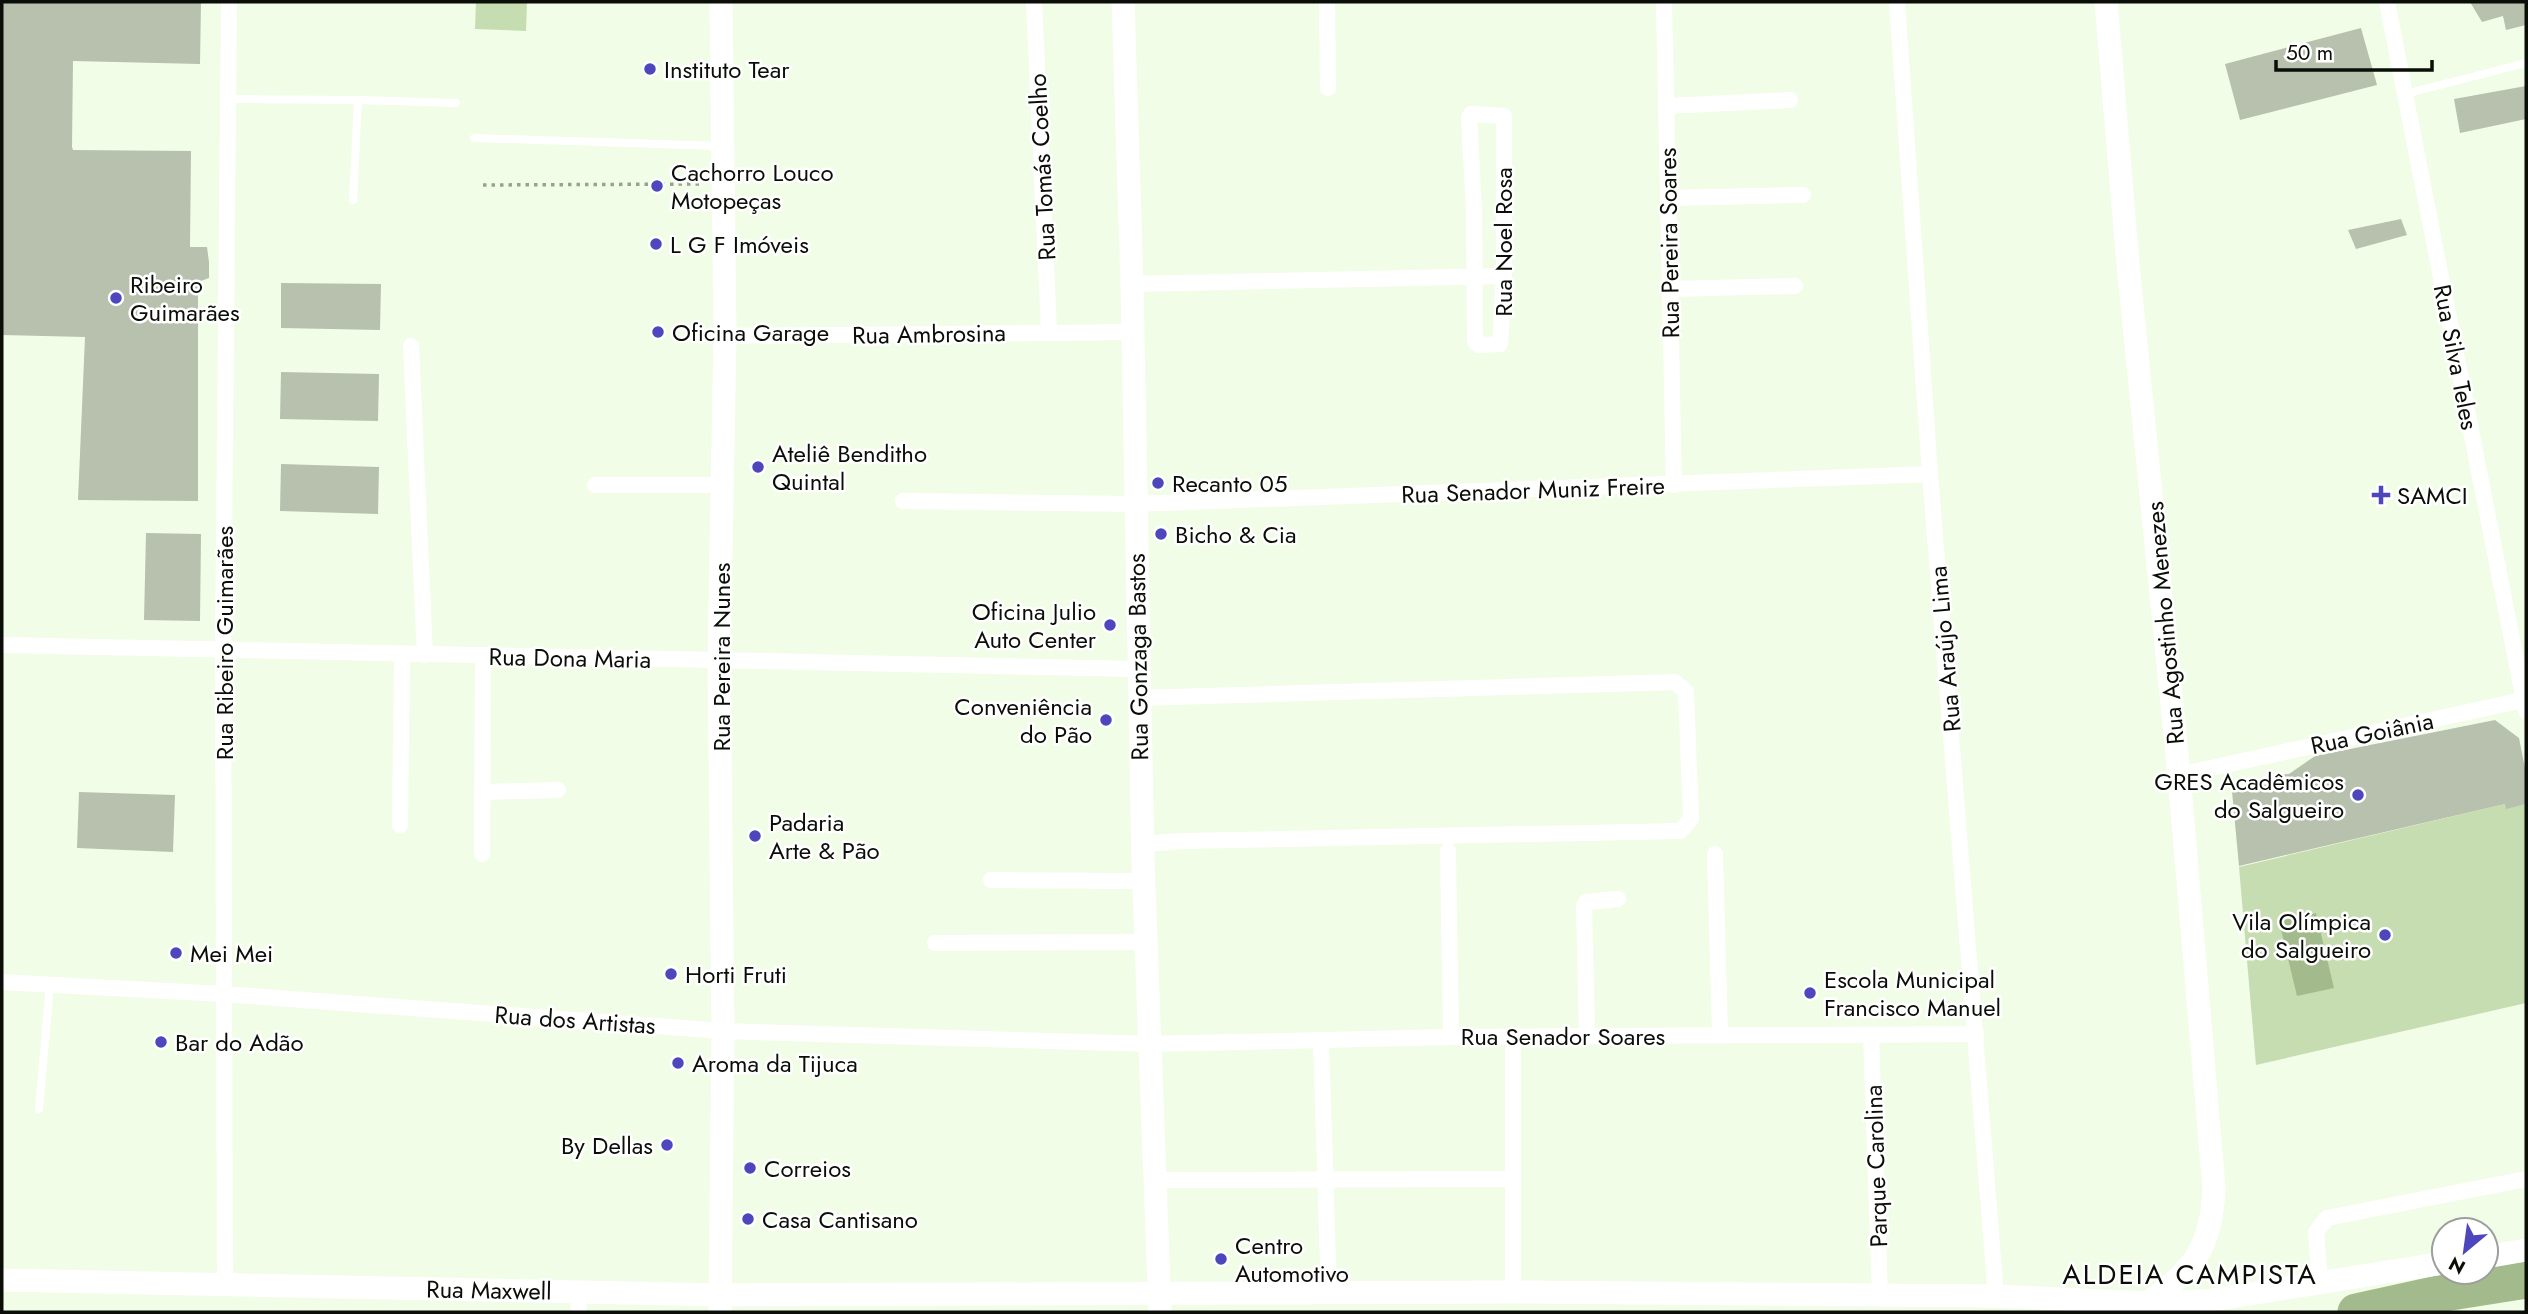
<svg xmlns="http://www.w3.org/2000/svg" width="2528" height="1314" viewBox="0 0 2528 1314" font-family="Jost,sans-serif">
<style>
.green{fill:#c6dcb1}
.water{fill:#a3bb8c}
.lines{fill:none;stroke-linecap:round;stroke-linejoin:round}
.river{stroke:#a3bb8c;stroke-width:37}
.building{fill:#b7c1ad}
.path{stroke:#99a192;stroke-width:3.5;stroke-dasharray:3.5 5;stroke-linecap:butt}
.lane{stroke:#fff;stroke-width:8}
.street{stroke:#fff;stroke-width:16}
.secondary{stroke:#fff;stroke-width:23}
.poi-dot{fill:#4e46bd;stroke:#fff;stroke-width:2.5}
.labels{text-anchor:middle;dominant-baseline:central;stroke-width:5;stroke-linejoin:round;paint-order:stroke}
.poi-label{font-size:24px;fill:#0b0e08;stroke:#fff;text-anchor:start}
.street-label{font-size:24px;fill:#0b0e08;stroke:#fff}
.quarter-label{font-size:28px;letter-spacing:2px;fill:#0b0e08;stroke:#fff}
</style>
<rect width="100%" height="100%" fill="#f2fde8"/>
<g class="green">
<polygon points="476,2 527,2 526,31 475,29"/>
<polygon points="2505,804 2507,808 2526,804 2526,1003 2256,1065 2239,867"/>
</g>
<polygon class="water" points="2316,913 2334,988 2297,996 2279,921"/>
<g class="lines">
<polyline class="river" points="2356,1312 2438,1294 2526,1280"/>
</g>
<g class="building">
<polygon points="2,2 201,2 200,64 73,61 72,147 73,150 191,151 190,247 207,247 209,262 209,278 198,282 198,501 78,500 85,337 2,335"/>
<polygon points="2470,2 2526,2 2526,25 2506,30 2503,16 2482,22"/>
<polygon points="2361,28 2377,85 2240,120 2225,64"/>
<polygon points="2526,86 2526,119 2460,133 2454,99"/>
<polygon points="2401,219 2407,235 2356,249 2348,230"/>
<polygon points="281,283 381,284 380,330 281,328"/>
<polygon points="281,372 379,374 378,421 280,419"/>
<polygon points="281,464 379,467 378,514 280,511"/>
<polygon points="146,533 201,534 200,621 144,620"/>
<polygon points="2495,720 2519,738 2526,773 2526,804 2506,809 2505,804 2239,866 2232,791 2269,784 2267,776 2289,774 2315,756"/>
<polygon points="79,792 175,795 173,852 77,848"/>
</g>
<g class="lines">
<polyline class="path" points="483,185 704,184"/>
<g class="lane">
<polyline points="2405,94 2526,63"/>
<polyline points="228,99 358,100 353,200"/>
<polyline points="358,100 456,103"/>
<polyline points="474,138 720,146"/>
<polyline points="39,1109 50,985"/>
</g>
<g class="street">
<polyline points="1034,2 1049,332"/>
<polyline points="1327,2 1328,88"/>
<polyline points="1664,2 1674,485"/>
<polyline points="1897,2 1930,474 1996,1296"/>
<polyline points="2387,2 2526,711"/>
<polyline points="1666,106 1790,100"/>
<polygon points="1471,114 1504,116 1504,276 1500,344 1479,345 1475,341 1474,212 1469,117"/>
<polyline points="1668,198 1803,195"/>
<polyline points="1132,284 1504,276"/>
<polyline points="1670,289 1795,286"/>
<polyline points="725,336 1133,332"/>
<polyline points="411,346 425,655"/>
<polyline points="595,485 722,485"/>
<polyline points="903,501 1135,504 1930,474"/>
<polyline points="2,645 1138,669"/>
<polyline points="1138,698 1675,682 1686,692 1691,819 1680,831 1183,841 1143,844"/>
<polyline points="2179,775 2523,700"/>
<polyline points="482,792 558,790"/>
<polyline points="400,825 402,655"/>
<polyline points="1448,851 1451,1037"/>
<polyline points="482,854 483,656"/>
<polyline points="1715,854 1720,1035"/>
<polyline points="991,880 1143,881"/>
<polyline points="935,943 1146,942"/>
<polyline points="2,982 222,994 723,1031 1149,1044 1451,1037 1976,1034"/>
<polyline points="1587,1036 1584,906 1586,902 1618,899"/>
<polyline points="1871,1036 1880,1296"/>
<polyline points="1321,1042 1329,1294"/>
<polyline points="1154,1180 1513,1179"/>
<polyline points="2320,1283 2316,1232 2327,1218 2526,1179"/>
<polyline points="225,1285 223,650 229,2"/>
<polyline points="1513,1292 1513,1037"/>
<polyline points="578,1312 580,1292"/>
</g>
<g class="secondary">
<polyline points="1123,2 1132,284 1143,862 1160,1312"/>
<path d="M2106 2 2128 265 2179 775 2214 1188C2212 1246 2194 1270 2147 1303"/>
<polyline points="2486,1257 2526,1250"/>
<polyline points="2,1280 721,1295 1513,1292 1996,1296 2147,1303 2205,1301 2444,1263"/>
<polyline points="720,1312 723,1031 719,661 725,336 721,2"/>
</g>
</g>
<g class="poi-dot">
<circle cx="650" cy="69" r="7"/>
<circle cx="657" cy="186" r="7"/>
<circle cx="656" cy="244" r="7"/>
<circle cx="116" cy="298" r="7"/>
<circle cx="658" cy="332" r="7"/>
<circle cx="758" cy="467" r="7"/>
<circle cx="1158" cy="483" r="7"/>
<path d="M2377.5 484.5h7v7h7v7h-7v7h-7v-7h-7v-7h7z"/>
<circle cx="1161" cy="534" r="7"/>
<circle cx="1110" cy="625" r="7"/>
<circle cx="1106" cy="720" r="7"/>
<circle cx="2358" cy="795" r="7"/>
<circle cx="755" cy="836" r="7"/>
<circle cx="2385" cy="935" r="7"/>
<circle cx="176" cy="953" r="7"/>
<circle cx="671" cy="974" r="7"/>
<circle cx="1810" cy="993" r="7"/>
<circle cx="161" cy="1042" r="7"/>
<circle cx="678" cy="1063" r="7"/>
<circle cx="667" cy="1145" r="7"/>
<circle cx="750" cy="1168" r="7"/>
<circle cx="748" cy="1219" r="7"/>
<circle cx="1221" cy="1259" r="7"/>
</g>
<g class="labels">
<g class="poi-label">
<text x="664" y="69">Instituto Tear</text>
<text x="671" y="172">Cachorro Louco<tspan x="671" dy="28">Motopeças</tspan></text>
<text x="670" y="244">L G F Imóveis</text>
<text x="130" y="284">Ribeiro<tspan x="130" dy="28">Guimarães</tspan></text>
<text x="672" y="332">Oficina Garage</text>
<text x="772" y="453">Ateliê Benditho<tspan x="772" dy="28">Quintal</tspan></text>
<text x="1172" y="483">Recanto 05</text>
<text x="2397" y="495">SAMCI</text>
<text x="1175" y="534">Bicho &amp; Cia</text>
<text x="1096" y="611" text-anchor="end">Oficina Julio<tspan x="1096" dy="28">Auto Center</tspan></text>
<text x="1092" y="706" text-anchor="end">Conveniência<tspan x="1092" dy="28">do Pão</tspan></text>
<text x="2344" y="781" text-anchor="end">GRES Acadêmicos<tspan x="2344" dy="28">do Salgueiro</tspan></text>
<text x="769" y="822">Padaria<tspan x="769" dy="28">Arte &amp; Pão</tspan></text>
<text x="2371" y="921" text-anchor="end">Vila Olímpica<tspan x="2371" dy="28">do Salgueiro</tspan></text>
<text x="190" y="953">Mei Mei</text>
<text x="685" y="974">Horti Fruti</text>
<text x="1824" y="979">Escola Municipal<tspan x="1824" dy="28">Francisco Manuel</tspan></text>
<text x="175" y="1042">Bar do Adão</text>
<text x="692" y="1063">Aroma da Tijuca</text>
<text x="653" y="1145" text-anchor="end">By Dellas</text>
<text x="764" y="1168">Correios</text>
<text x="762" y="1219">Casa Cantisano</text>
<text x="1235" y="1245">Centro<tspan x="1235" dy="28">Automotivo</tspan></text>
</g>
<g class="street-label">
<text transform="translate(1042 167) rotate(-93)">Rua Tomás Coelho</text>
<text transform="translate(1503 242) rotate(-90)">Rua Noel Rosa</text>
<text transform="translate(1669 243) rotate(-91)">Rua Pereira Soares</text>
<text transform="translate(929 334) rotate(-1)">Rua Ambrosina</text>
<text transform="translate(2456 357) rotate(79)">Rua Silva Teles</text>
<text transform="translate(1533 490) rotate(-2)">Rua Senador Muniz Freire</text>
<text transform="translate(2165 623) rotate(-95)">Rua Agostinho Menezes</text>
<text transform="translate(224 643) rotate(-90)">Rua Ribeiro Guimarães</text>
<text transform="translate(1945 649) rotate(-95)">Rua Araújo Lima</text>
<text transform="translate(721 657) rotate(-90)">Rua Pereira Nunes</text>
<text transform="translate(1138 657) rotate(-91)">Rua Gonzaga Bastos</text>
<text transform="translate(570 658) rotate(1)">Rua Dona Maria</text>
<text transform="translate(2372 733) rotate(-12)">Rua Goiânia</text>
<text transform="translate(575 1020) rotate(4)">Rua dos Artistas</text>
<text x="1563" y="1036">Rua Senador Soares</text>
<text transform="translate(1876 1166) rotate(-92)">Parque Carolina</text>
<text transform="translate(489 1290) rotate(1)">Rua Maxwell</text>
</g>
<g class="quarter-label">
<text x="2190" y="1274">ALDEIA CAMPISTA</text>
</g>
</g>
<rect width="2528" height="1314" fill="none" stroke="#0b0e08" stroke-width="7"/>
<g transform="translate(2465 1251) rotate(209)"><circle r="33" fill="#ffffff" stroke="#9d9f9c" stroke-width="2"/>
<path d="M0-5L12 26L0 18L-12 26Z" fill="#4e46bd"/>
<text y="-10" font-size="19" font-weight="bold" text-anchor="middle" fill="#0b0e08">N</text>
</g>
<path d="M2276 60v10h156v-10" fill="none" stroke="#0b0e08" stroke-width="3.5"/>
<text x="2286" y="60" font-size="21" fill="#0b0e08" stroke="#ffffff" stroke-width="5" paint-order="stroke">50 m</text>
</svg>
